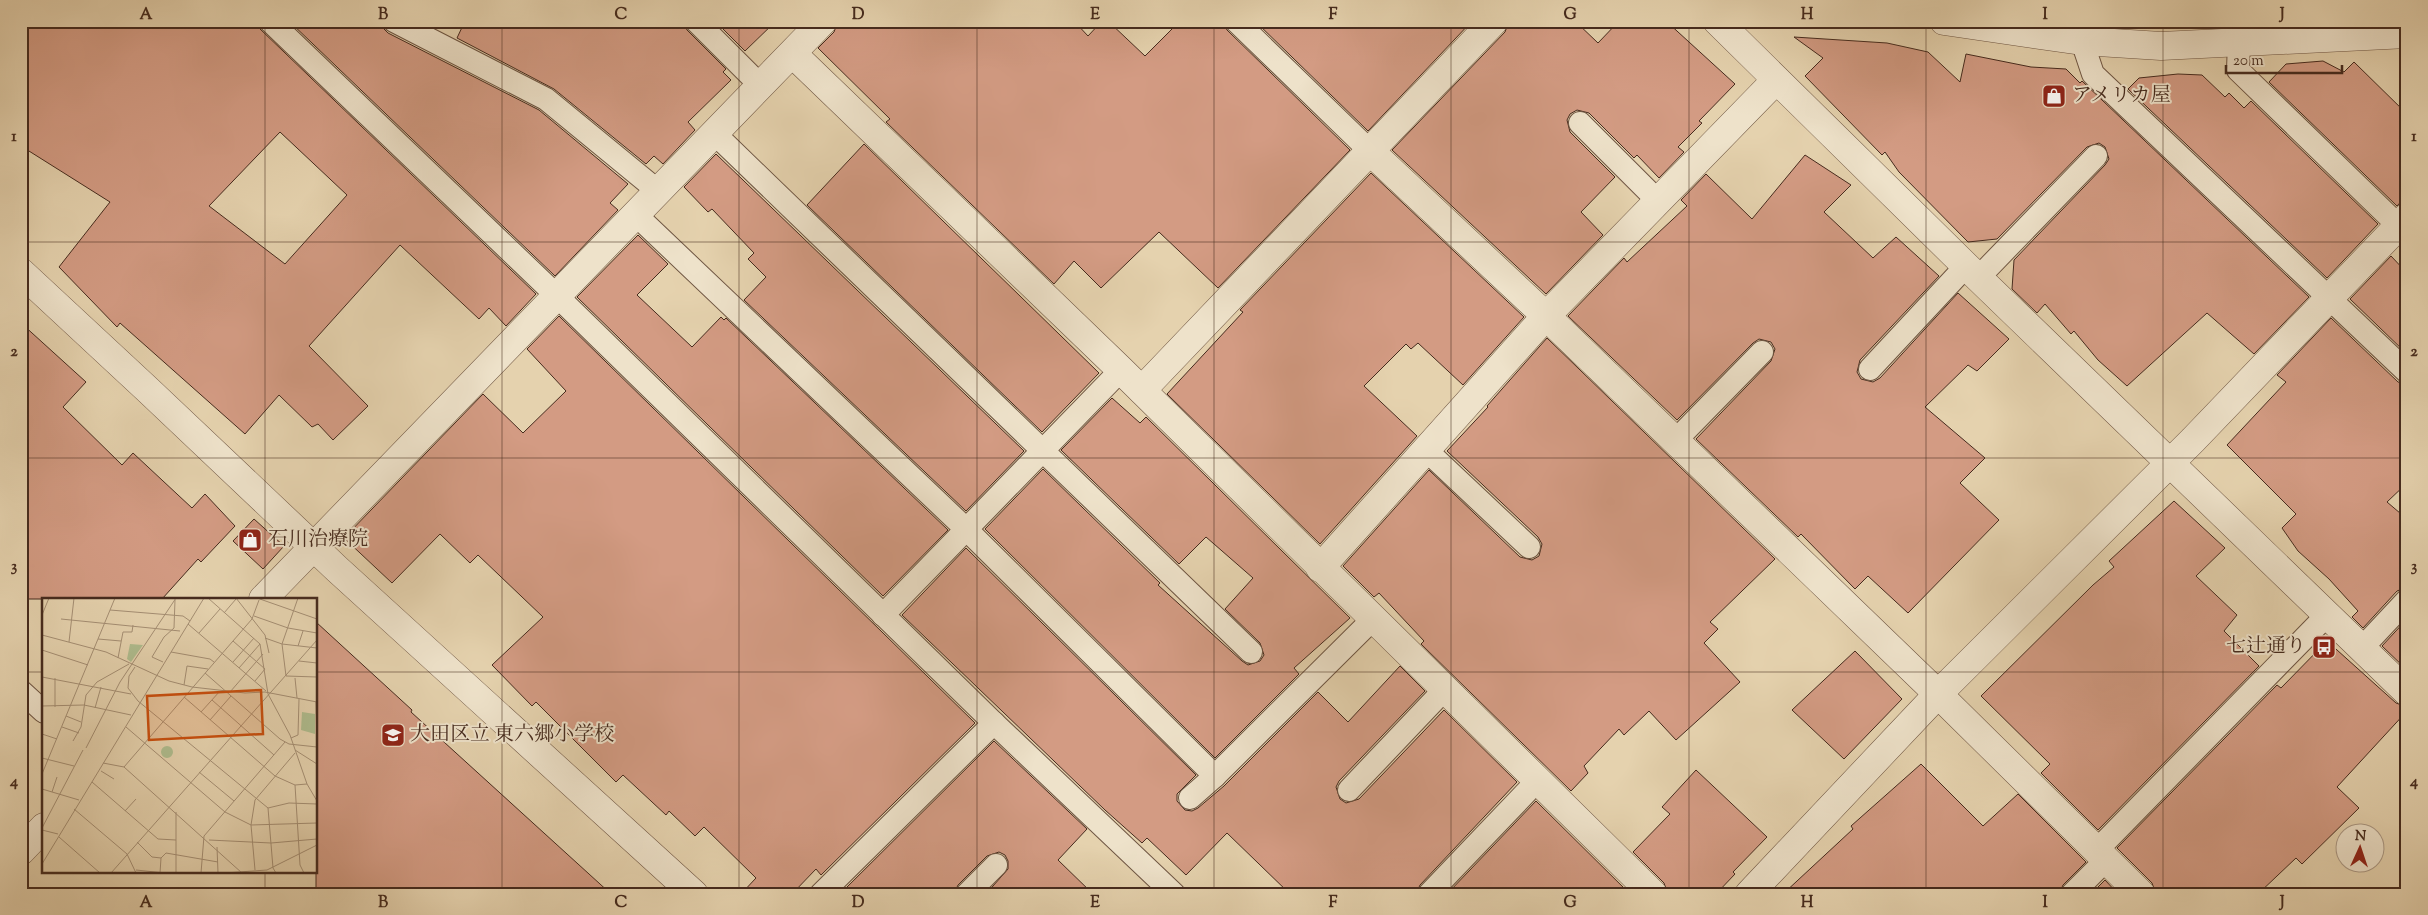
<svg xmlns="http://www.w3.org/2000/svg" width="2428" height="915" viewBox="0 0 2428 915" font-family="'Sorts Mill Goudy','Noto Serif JP',serif">
<style>
.building{fill:#d39b83;stroke:#462b1e;fill-rule:evenodd}
.lines{fill:none;stroke-linecap:round;stroke-linejoin:round}
.service-casing{stroke:#6e5542;stroke-width:24}
.minor-casing{stroke:#6e5542;stroke-width:29}
.tertiary-casing{stroke:#6e5542;stroke-width:29}
.service{stroke:#eee2ca;stroke-width:22}
.minor{stroke:#eee2ca;stroke-width:28}
.tertiary{stroke:#eee2ca;stroke-width:28}
.grid{fill:none;stroke:#462b1e;stroke-width:1;stroke-opacity:0.55}
.labels{text-anchor:middle;dominant-baseline:central;stroke-width:4;stroke-linejoin:round;paint-order:stroke}
.poi-label{font-size:20px;fill:#462b1e;stroke:#eee2ca;text-anchor:start}
.inset-road{fill:none;stroke:#a58f74;stroke-width:1}
.view{fill:#c85010;fill-opacity:0.15;stroke:#c85010;stroke-width:2.5}
.inset-edge{fill:none;stroke:#462b1e;stroke-width:2.5}
.neatline{fill:none;stroke:#462b1e;stroke-width:2}
.grid-label{font-size:16px;text-anchor:middle;font-weight:bold;fill:#462b1e}
</style>
<rect width="100%" height="100%" fill="#e5d2ae"/>
<filter id="stains"><feTurbulence type="fractalNoise" baseFrequency=".004" numOctaves="4"/><feColorMatrix values="0 0 0 0 .2 0 0 0 0 .09 0 0 0 0 .02 0 0 0 .5 -.17"/></filter>
<radialGradient id="worn" r=".72"><stop offset=".6" stop-color="#630" stop-opacity="0"/><stop offset="1" stop-color="#630" stop-opacity=".3"/></radialGradient>
<g class="building">
<path d="M21 21H240L259 28 536 294 506 326 489 308 479 319 400 245 309 346 368 406 333 440 318 424 312 427 279 395 245 434 120 323 117 327 59 267 110 202 21 146ZM280 132 347 195 285 264 209 206Z"/>
<polygon points="289,21 381,21 383,28 388,33 539,110 628,184 610,203 618,210 555,276"/>
<polygon points="465,21 683,21 687,30 726,69 723,72 731,80 688,122 695,130 663,164 654,156 646,164 554,89 457,38"/>
<polygon points="715,21 776,21 745,51"/>
<polygon points="838,21 1074,21 1088,36 1102,21 1108,21 1145,56 1180,21 1223,21 1227,30 1350,150 1218,288 1159,232 1101,288 1074,261 1054,284 886,122 890,119 818,48 834,32"/>
<polygon points="1255,21 1472,21 1368,131"/>
<polygon points="1509,21 1575,21 1598,43 1619,21 1666,21 1735,84 1699,121 1702,123 1678,147 1684,152 1659,178 1637,155 1634,158 1589,113 1577,110 1570,114 1567,120 1570,132 1615,177 1581,212 1603,235 1546,294 1392,150 1505,32"/>
<polygon points="1794,37 1887,43 1928,52 1960,82 1966,54 2031,67 2066,69 2080,83 2082,81 2309,297 2254,354 2207,313 2127,386 2098,360 2074,331 2071,334 2045,304 2037,313 2012,289 2014,260 2105,165 2109,159 2105,147 2099,143 2087,147 1997,239 1968,242 1899,172 1885,152 1882,155 1805,76 1823,58"/>
<polygon points="2323,61 2344,72 2354,62 2407,114 2407,195 2397,206 2269,82 2286,64"/>
<polygon points="2178,74 2202,75 2225,97 2229,93 2244,108 2251,101 2378,224 2327,278 2128,89 2139,78"/>
<polygon points="864,144 1099,373 1042,432 807,205"/>
<polygon points="716,154 1024,451 966,511 744,300 766,277 748,259 754,253 712,209 708,212 684,187"/>
<polygon points="1805,155 1851,185 1824,212 1873,258 1896,237 1939,276 1860,360 1857,372 1861,379 1873,382 1880,378 1958,293 2009,339 1977,371 1968,365 1925,407 1985,458 1960,483 1999,520 1908,613 1868,576 1855,589 1801,534 1798,537 1696,439 1771,361 1775,349 1771,342 1759,339 1753,343 1677,420 1568,316 1624,258 1627,262 1687,206 1681,200 1706,174 1752,219"/>
<polygon points="1371,173 1524,317 1463,385 1418,343 1411,349 1406,344 1364,386 1417,436 1320,544 1167,394 1243,312 1240,310"/>
<polygon points="638,235 668,264 637,295 692,347 721,317 724,320 726,318 948,530 883,596 577,297"/>
<polygon points="2391,256 2407,273 2407,354 2350,299"/>
<polygon points="559,316 975,723 821,875 816,869 792,894 741,894 756,878 704,827 695,836 669,811 666,815 623,775 616,782 536,702 532,706 492,665 543,617 478,555 470,563 440,534 392,583 344,538 483,394 523,433 566,391 527,349"/>
<polygon points="2331,318 2398,382 2407,385 2407,483 2387,502 2407,519 2407,587 2397,591 2363,628 2352,617 2358,611 2329,579 2298,551 2282,528 2296,514 2227,445 2286,382 2277,375"/>
<polygon points="21,323 86,382 63,407 122,465 133,453 192,508 205,494 235,526 201,562 198,559 162,599 21,599"/>
<polygon points="1547,338 1775,559 1710,622 1718,629 1704,643 1740,682 1676,740 1649,711 1624,735 1619,729 1584,766 1588,773 1571,791 1421,644 1424,641 1379,593 1374,597 1343,566 1429,470 1520,557 1532,560 1539,556 1542,544 1538,537 1447,451 1488,407 1487,406"/>
<polygon points="1112,398 1140,423 1146,417 1350,618 1294,668 1299,674 1215,758 985,529 1043,469 1160,583 1158,585 1242,661 1248,665 1260,661 1264,655 1260,643 1225,609 1253,578 1206,537 1179,564 1061,450"/>
<polygon points="2174,501 2225,548 2196,576 2237,615 2224,631 2259,666 2098,830 2041,773 2050,764 1981,696 2093,585 2114,567 2109,561"/>
<polygon points="254,519 284,546 263,569 233,541"/>
<polygon points="966,548 1196,775 1177,794 1177,801 1185,810 1192,811 1198,808 1224,786 1318,692 1348,722 1400,666 1425,691 1339,781 1336,787 1340,799 1346,803 1359,799 1444,710 1517,782 1420,885 1416,894 1290,894 1227,833 1186,875 1147,838 1142,843 1105,810 902,615"/>
<polygon points="2407,619 2407,670 2382,646"/>
<polygon points="316,622 412,710 411,712 611,894 316,894"/>
<polygon points="2327,641 2396,703 2407,707 2407,711 2337,787 2359,808 2302,864 2296,858 2258,894 2156,894 2152,883 2117,848 2277,685 2281,688"/>
<polygon points="1855,651 1902,699 1844,759 1792,710"/>
<polygon points="994,741 1087,829 1058,860 1093,894 986,894 1008,869 1008,861 1005,855 999,852 987,856 958,885 954,894 840,894"/>
<polygon points="1921,764 1983,826 2018,794 2086,862 2063,885 2059,894 1783,894 1853,829 1851,826"/>
<polygon points="1696,770 1767,837 1733,872 1735,874 1716,894 1668,894 1664,883 1633,852 1670,814 1662,807"/>
<polygon points="1536,801 1630,894 1447,894"/>
<polygon points="2105,880 2118,894 2091,894"/>
</g>
<g class="lines">
<g class="service-casing">
<g id="service">
<polyline points="270,21 556,295 994,723 1174,894"/>
<polyline points="394,21 546,99 658,191"/>
<polyline points="696,21 761,86"/>
<polyline points="1236,21 1370,151"/>
<polyline points="2082,41 2093,74 2407,372"/>
<polyline points="2239,42 2238,70 2407,234"/>
<polyline points="1580,123 1658,201"/>
<polyline points="714,133 1251,652"/>
<polyline points="635,214 966,529 1215,776"/>
<polyline points="1978,278 2096,156"/>
<polyline points="1870,369 1966,266"/>
<polyline points="1675,441 1762,352"/>
<polyline points="1426,450 1529,547"/>
<polyline points="883,615 1121,370"/>
<polyline points="2362,648 2407,600"/>
<polyline points="21,691 44,712"/>
<polyline points="1349,790 1444,690"/>
<polyline points="1190,798 1215,776 1373,619"/>
<polyline points="2097,850 2327,615"/>
<polyline points="821,894 994,723"/>
<polyline points="967,894 996,865"/>
<polyline points="1429,894 1537,781"/>
<polyline points="2072,894 2106,860"/>
</g>
</g>
<g class="minor-casing">
<g id="minor">
<polyline points="793,54 1121,370 1653,894"/>
<polyline points="1370,151 1546,316 1938,694 2141,894"/>
<polyline points="21,272 148,390 337,569 694,894"/>
<polyline points="1142,390 1494,21"/>
<polyline points="1320,568 1546,316 1776,80"/>
<polyline points="263,599 823,21"/>
<polyline points="21,851 44,827"/>
<polyline points="1749,894 1938,694 2193,440 2407,217"/>
</g>
</g>
<g class="tertiary-casing">
<g id="tertiary">
<polyline points="1717,21 1966,266 2407,692"/>
<polyline points="1944,21 2082,41 2161,46 2407,34"/>
</g>
</g>
<use href="#service" class="service"/>
<use href="#minor" class="minor"/>
<use href="#tertiary" class="tertiary"/>
</g>
<path class="grid" d="M265 21V599M502 21V894M739 21V894M977 21V894M1214 21V894M1451 21V894M1689 21V894M1926 21V894M2163 21V894M21 242H2407M21 458H2407M21 672H44M316 672H2407M265 871V894"/>
<defs>
<g id="shop-square" transform="scale(1.25)"><rect x="-9" y="-9" width="18" height="18" rx="4" fill="#8f2418" stroke="#eee2ca"/><path d="M-5-2.5h2.3a2.7 3.5 0 0 1 5.4 0H5L5.5 6h-11ZM-1.5-2.5h3a1.5 2.3 0 0 0-3 0Z" fill="#fff"/></g>
<g id="bus-square" transform="scale(1.25)"><rect x="-9" y="-9" width="18" height="18" rx="4" fill="#8f2418" stroke="#eee2ca"/><path d="M-5-6H5V4H4V6H2V4H-2V6H-4V4H-5ZM-3.5-4V0h7V-4ZM-3.5 1.2v1.5H-2V1.2ZM2 1.2v1.5H3.5V1.2Z" fill="#fff"/></g>
<g id="school-square" transform="scale(1.25)"><rect x="-9" y="-9" width="18" height="18" rx="4" fill="#8f2418" stroke="#eee2ca"/><path d="M0-5L7-2L0 1L-7-2ZM-4 1L0 2.5L4 1V4Q0 6-4 4Z" fill="#fff"/></g>
</defs>
<g fill-rule="evenodd">
<use href="#shop-square" x="2054" y="96"/>
<use href="#shop-square" x="250" y="540"/>
<use href="#bus-square" x="2324" y="647"/>
<use href="#school-square" x="393" y="735"/>
</g>
<g class="labels">
<g class="poi-label">
<text x="2072" y="96">アメリカ屋</text>
<text x="268" y="540">石川治療院</text>
<text x="2306" y="647" text-anchor="end">七辻通り</text>
<text x="410" y="735">大田区立 東六郷小学校</text>
</g>
</g>
<g transform="translate(42 598)">
<rect width="275" height="275" fill="#e5d2ae"/>
<path d="M88 46 101 47 89 64 85 61ZM260 114 273 116V136L259 132ZM119 154a6 6 0 1 1 12 0a6 6 0 1 1-12 0Z" fill="#afbd8f"/>
<path class="inset-road" d="M166 0 218 46 226 96 248 137 265 186 275 203M194 0 223 37 227 55M215 0 275 21M68 12 141 18 148 23M182 15 194 1M0 17 7 0M212 18 246 30 275 35M19 21 138 33M146 26 224 93M157 35 178 11M0 37 64 54 127 83 150 89 203 95 223 94 275 104M223 40 240 46 275 50M56 41 79 43M191 43 223 71 213 83M27 44 32 0M256 48 261 33M0 52 46 67M129 54 168 61 172 64M76 60 81 34H90L91 27M257 63 275 65M121 64 110 59 122 39 132 30 133 2M191 64 212 40M93 69 87 78 86 90 96 103 226 210 231 270 234 275M197 70 218 46M163 75 238 141 247 146 275 149M244 78 240 46 256 0M244 78 275 79M0 79 89 96M13 80V109M253 80 255 100M142 87 145 68 166 71M188 94 221 56M142 99 233 178 253 187 265 186M170 102 232 157M274 104 275 149M0 108 42 107 89 117M53 110 59 89M159 114 178 93M24 118 39 124M168 122 189 98M20 129 37 135M84 129 183 214 209 227 275 225M0 136 15 141M249 140 256 137 257 101M31 143 39 129 44 97 55 84 87 66M44 150 78 84 134 0M253 152 275 166M0 160 32 168M61 165 82 169 200 275M82 169 210 21 217 2M59 173 72 181M157 174 192 203M0 176 73 0M50 184 116 241 134 242M253 187 258 267 262 275M0 191 37 202M10 194 15 179M226 210 247 205 275 206M32 211 85 256 94 275M83 213 94 201M0 230 41 152M0 232 16 236M17 239 58 275M167 242 229 245 275 241M95 244 110 259 119 260 118 275M175 249 176 275M119 260 124 255 176 264M0 266 162 0M94 272 123 275M213 272 209 227 213 202 253 155M69 275 275 42M134 275V214M159 275 162 238 243 144M183 275 225 272 275 247"/>
<path class="view" d="M219 92 221 136 107 142 105 98Z"/>
<rect width="275" height="275" class="inset-edge"/>
</g>
<rect width="2428" height="915" fill="none" stroke="#e5d2ae" stroke-width="55"/>
<g transform="translate(2360 848) rotate(3)"><circle r="24" fill="#eee2ca" stroke="#ab9985"/>
<path d="M0-4L9 19L0 12L-9 19Z" fill="#8f2418"/>
<text y="-8" font-size="14" font-weight="bold" text-anchor="middle" fill="#462b1e">N</text>
</g>
<path d="M2226 65v8h116v-8" fill="none" stroke="#462b1e" stroke-width="2.5"/>
<text x="2233" y="65" font-size="15" fill="#462b1e" stroke="#eee2ca" stroke-width="4" paint-order="stroke">20 m</text>
<rect x="28" y="28" width="2372" height="860" class="neatline"/>
<g class="grid-label">
<text x="146" y="19">A</text>
<text x="383" y="19">B</text>
<text x="621" y="19">C</text>
<text x="858" y="19">D</text>
<text x="1095" y="19">E</text>
<text x="1333" y="19">F</text>
<text x="1570" y="19">G</text>
<text x="1807" y="19">H</text>
<text x="2045" y="19">I</text>
<text x="2282" y="19">J</text>
<text x="14" y="141">1</text>
<text x="2414" y="141">1</text>
<text x="14" y="356">2</text>
<text x="2414" y="356">2</text>
<text x="14" y="571">3</text>
<text x="2414" y="571">3</text>
<text x="14" y="786">4</text>
<text x="2414" y="786">4</text>
<text x="146" y="907">A</text>
<text x="383" y="907">B</text>
<text x="621" y="907">C</text>
<text x="858" y="907">D</text>
<text x="1095" y="907">E</text>
<text x="1333" y="907">F</text>
<text x="1570" y="907">G</text>
<text x="1807" y="907">H</text>
<text x="2045" y="907">I</text>
<text x="2282" y="907">J</text>
</g>
<rect width="100%" height="100%" filter="url(#stains)"/>
<rect width="100%" height="100%" fill="url(#worn)"/>
</svg>
